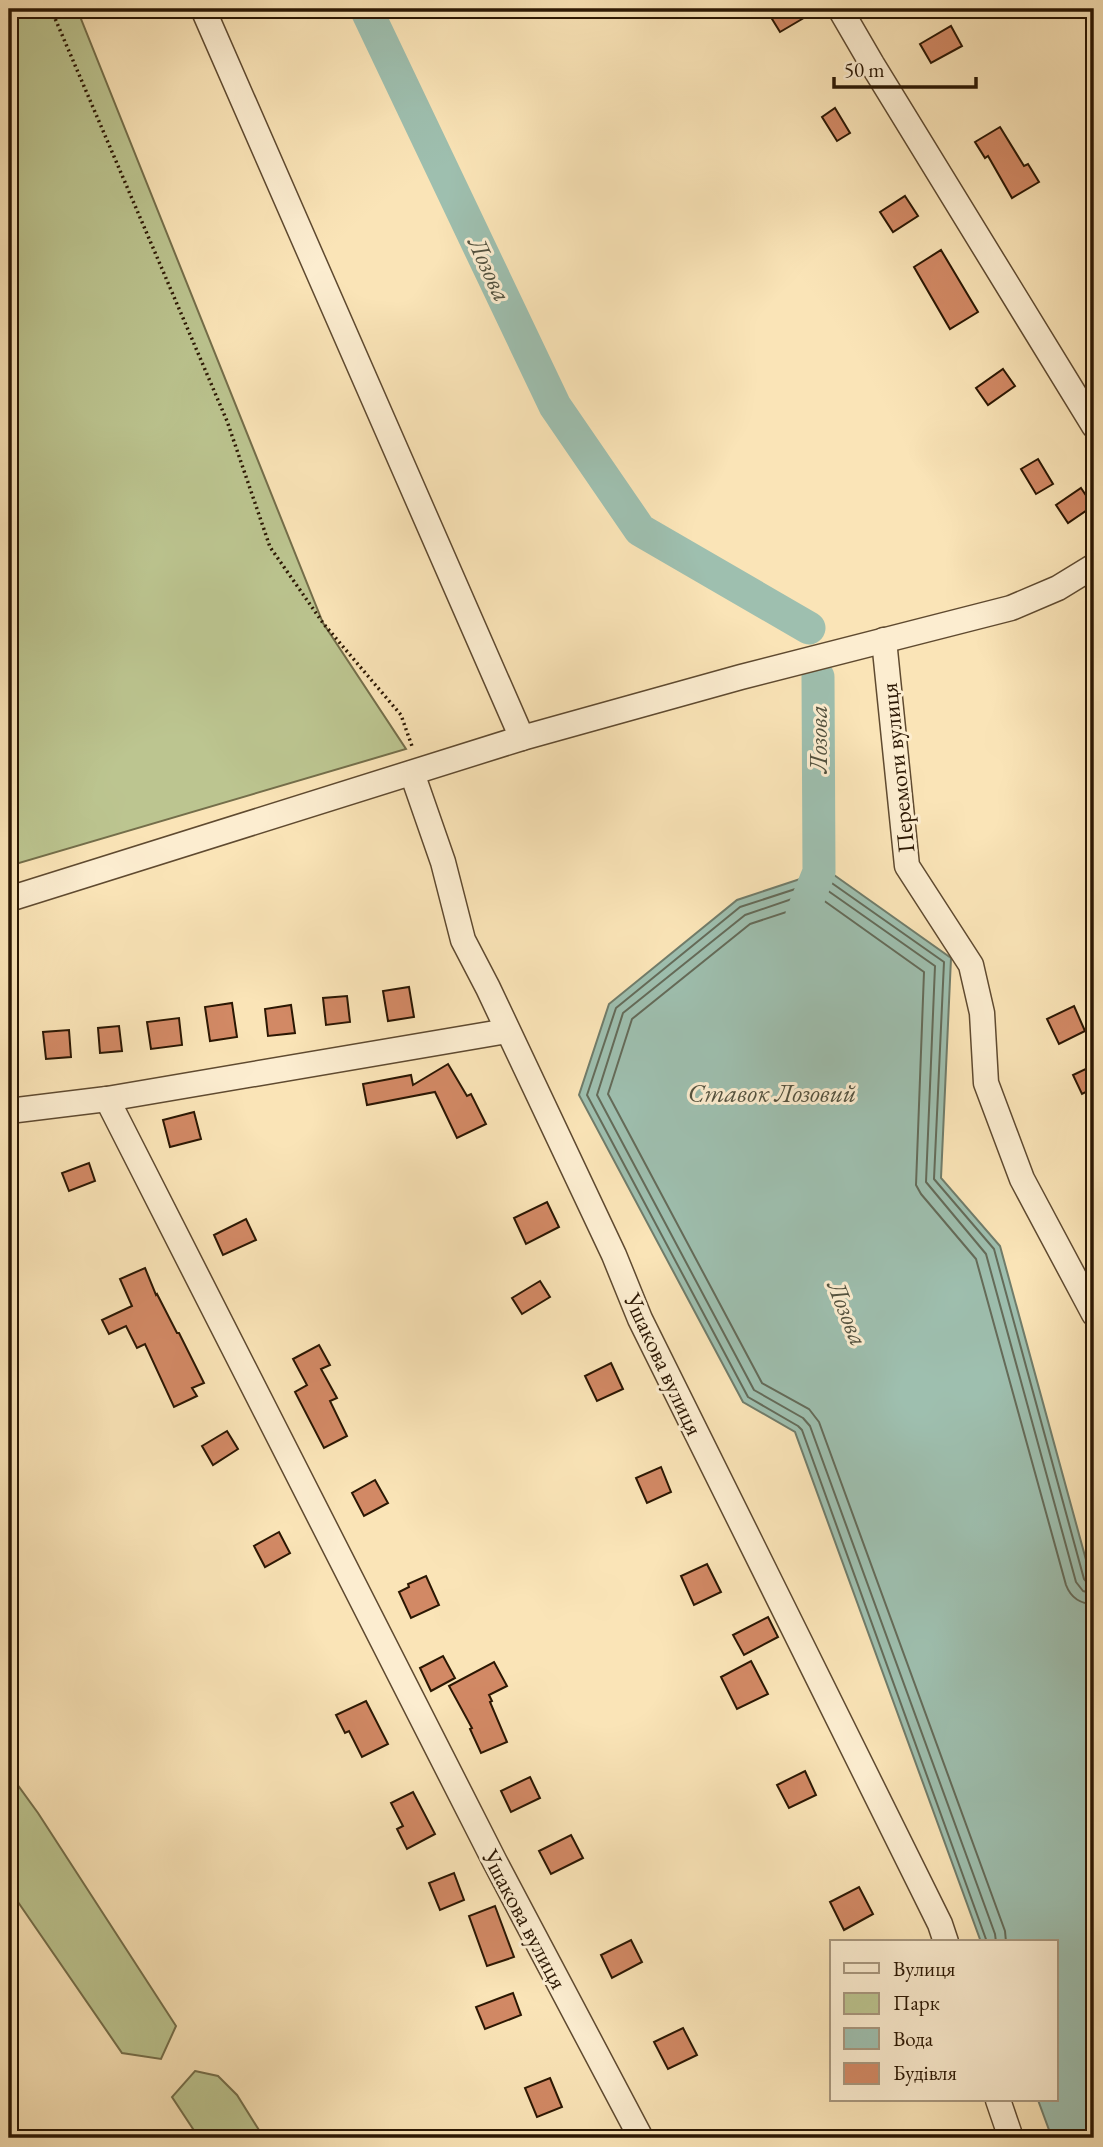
<svg xmlns="http://www.w3.org/2000/svg" width="1103" height="2147" viewBox="0 0 1103 2147" font-family="'EB Garamond',serif">
<style>
.green{fill:#bcc590;stroke:#746e4a;stroke-width:2}
.water{fill:#9ebfaf;stroke:#707c6a;stroke-width:2}
.lines{fill:none;stroke-linecap:round;stroke-linejoin:round}
.shore{stroke:#646b59;stroke-width:2}
.river{stroke:#9ebfaf;stroke-width:33}
.building{fill:#d28965;stroke:#2b1703;stroke-width:2}
.minor-casing{stroke:#5f4a30;stroke-width:27}
.path{stroke:#2b1703;stroke-width:3.5;stroke-dasharray:2 3.5;stroke-linecap:butt}
.minor{stroke:#fcedd0;stroke-width:24}
.labels{text-anchor:middle;dominant-baseline:central;stroke-width:6;stroke-linejoin:round;paint-order:stroke}
.street-label{font-size:24px;fill:#2b1703;stroke:#fcedd0}
.water-label{font-size:26px;font-style:italic;fill:#53523f;stroke:#fcedd0}
</style>
<rect width="100%" height="100%" fill="#fae4b7"/>
<filter id="stains"><feTurbulence type="fractalNoise" baseFrequency=".00286" numOctaves="4"/><feColorMatrix values="0 0 0 0 .2 0 0 0 0 .09 0 0 0 0 .02 0 0 0 .5 -.17"/></filter>
<radialGradient id="worn" r=".72"><stop offset=".6" stop-color="#630" stop-opacity="0"/><stop offset="1" stop-color="#630" stop-opacity=".3"/></radialGradient>
<g class="green">
<polygon points="9,9 77,9 323,623 406,749 9,866"/>
<polygon points="9,1773 38,1813 176,2026 161,2059 122,2053 9,1889"/>
<polygon points="195,2071 218,2076 237,2095 264,2138 199,2138 172,2097"/>
</g>
<polygon class="water" points="827,870 951,958 941,1178 1000,1246 1094,1589 1094,2138 1052,2138 1038,2100 1056,2100 1056,1942 981,1942 795,1432 743,1402 579,1095 609,1004 737,900"/>
<g class="lines">
<g class="shore">
<polyline points="987,1942 802,1430 798,1426 748,1397 587,1095 616,1008 740,907 826,879 944,962 934,1179 994,1249 1084,1579 1088,1584 1094,1585"/>
<polyline points="996,1942 995,1934 810,1426 803,1418 754,1390 597,1095 623,1013 745,915 824,888 935,966 926,1182 986,1254 1076,1582 1083,1591 1094,1594"/>
<path d="M1006 1942 1005 1931 819 1422 809 1409 762 1383 608 1094 632 1019 750 924 823 900 924 972 916 1185 921 1194 976 1259 1066 1585C1071 1598 1081 1604 1094 1604"/>
</g>
<g class="river">
<polyline points="366,9 555,406 640,530 809,628"/>
<polyline points="802,914 819,872 818,677"/>
</g>
</g>
<g class="building">
<polygon points="777,9 819,9 780,32 769,14"/>
<polygon points="951,26 962,46 931,63 920,44"/>
<polygon points="835,108 850,133 837,141 822,117"/>
<polygon points="1000,127 1024,166 1028,164 1039,182 1012,198 988,156 985,158 975,142"/>
<polygon points="905,196 918,216 893,232 880,212"/>
<polygon points="941,250 978,312 950,329 914,267"/>
<polygon points="1003,369 1015,386 988,405 976,388"/>
<polygon points="1038,459 1053,484 1036,494 1021,469"/>
<polygon points="1081,488 1093,506 1068,523 1056,505"/>
<polygon points="409,987 414,1017 388,1021 383,991"/>
<polygon points="347,996 350,1022 326,1025 323,998"/>
<polygon points="232,1003 237,1037 210,1041 205,1007"/>
<polygon points="291,1005 295,1033 268,1036 265,1009"/>
<polygon points="1074,1006 1085,1031 1059,1044 1047,1019"/>
<polygon points="179,1018 182,1045 151,1049 147,1022"/>
<polygon points="119,1026 122,1051 100,1053 98,1028"/>
<polygon points="69,1030 71,1057 46,1059 43,1032"/>
<polygon points="448,1064 467,1096 471,1094 486,1124 457,1138 435,1092 367,1105 363,1084 411,1075 413,1085"/>
<polygon points="1094,1065 1094,1088 1082,1094 1073,1075"/>
<polygon points="194,1112 201,1139 170,1147 163,1120"/>
<polygon points="89,1163 95,1181 69,1191 62,1173"/>
<polygon points="547,1202 559,1227 526,1244 514,1218"/>
<polygon points="246,1219 256,1240 223,1255 214,1235"/>
<polygon points="145,1268 156,1295 157,1294 177,1333 179,1333 204,1383 192,1388 197,1396 174,1407 145,1344 137,1348 126,1326 109,1334 102,1320 132,1306 120,1279"/>
<polygon points="540,1281 550,1297 522,1314 512,1298"/>
<polygon points="319,1345 330,1365 321,1369 337,1398 330,1401 347,1436 324,1448 295,1392 307,1385 293,1359"/>
<polygon points="611,1363 623,1389 597,1401 585,1376"/>
<polygon points="227,1431 238,1449 213,1465 202,1446"/>
<polygon points="661,1467 671,1492 647,1503 636,1478"/>
<polygon points="375,1480 388,1503 364,1516 352,1493"/>
<polygon points="279,1532 290,1553 265,1567 254,1546"/>
<polygon points="707,1564 721,1592 694,1605 681,1576"/>
<polygon points="426,1576 439,1605 411,1618 399,1592 409,1587 408,1584"/>
<polygon points="768,1617 778,1637 744,1655 733,1635"/>
<polygon points="443,1656 455,1678 431,1691 420,1668"/>
<polygon points="751,1661 768,1694 737,1709 721,1677"/>
<polygon points="494,1662 507,1686 489,1695 492,1701 490,1702 507,1742 481,1753 470,1729 472,1728 449,1686"/>
<polygon points="366,1701 388,1744 362,1757 349,1731 345,1733 336,1715"/>
<polygon points="805,1771 816,1795 789,1808 777,1785"/>
<polygon points="530,1777 540,1798 511,1812 501,1791"/>
<polygon points="413,1792 435,1834 407,1849 397,1829 403,1826 391,1803"/>
<polygon points="571,1835 583,1858 551,1874 539,1851"/>
<polygon points="454,1873 464,1900 440,1910 429,1883"/>
<polygon points="859,1887 873,1914 844,1930 830,1902"/>
<polygon points="495,1906 514,1957 487,1966 469,1916"/>
<polygon points="631,1940 642,1962 612,1978 601,1955"/>
<polygon points="513,1993 521,2015 485,2029 476,2007"/>
<polygon points="683,2028 697,2055 668,2069 654,2042"/>
<polygon points="550,2078 562,2107 537,2117 525,2088"/>
</g>
<g class="lines">
<g class="minor-casing">
<g id="minor">
<polyline points="203,9 522,738"/>
<polyline points="840,9 872,64 1094,426"/>
<polyline points="884,640 907,866 971,965 982,1013 986,1083 1022,1179 1094,1314"/>
<polyline points="412,773 443,862 463,940 488,988 614,1255 640,1319 940,1924 946,1942"/>
<polyline points="9,899 522,738 741,677 1011,608 1058,588 1094,566"/>
<polyline points="107,1099 495,1862 641,2138"/>
<polyline points="9,1111 107,1099 507,1031"/>
<polyline points="998,2100 1011,2138"/>
</g>
</g>
<polyline class="path" points="51,9 227,421 270,547 323,623 401,715 413,749"/>
<use href="#minor" class="minor"/>
</g>
<g class="labels">
<g class="street-label">
<text transform="translate(897 768) rotate(-96)">Перемоги вулиця</text>
<text transform="translate(664 1364) rotate(65)">Ушакова вулиця</text>
<text transform="translate(525 1919) rotate(62)">Ушакова вулиця</text>
</g>
<g class="water-label">
<text transform="translate(490 269) rotate(65)">Лозова</text>
<text transform="translate(818 739) rotate(-90)">Лозова</text>
<text x="772" y="1093">Ставок Лозовий</text>
<text transform="translate(848 1313) rotate(68)">Лозова</text>
</g>
</g>
<rect width="1103" height="2147" fill="none" stroke="#fae4b7" stroke-width="35"/>
<rect x="10" y="10" width="1082" height="2126" fill="none" stroke="#2b1703" stroke-width="3.5"/>
<rect x="18" y="18" width="1068" height="2112" fill="none" stroke="#2b1703" stroke-width="2"/>
<rect x="830" y="1940" width="228" height="161" fill="#fcedd0" stroke="#a8977e" stroke-width="2"/>
<rect x="844" y="1963" width="35" height="10" fill="#fcedd0" stroke="#a8977e" stroke-width="2"/>
<text x="893" y="1976" font-size="21" fill="#2b1703">Вулиця</text>
<rect x="844" y="1993" width="35" height="21" fill="#bcc590" stroke="#a8977e" stroke-width="2"/>
<text x="893" y="2010" font-size="21" fill="#2b1703">Парк</text>
<rect x="844" y="2028" width="35" height="21" fill="#9ebfaf" stroke="#a8977e" stroke-width="2"/>
<text x="893" y="2046" font-size="21" fill="#2b1703">Вода</text>
<rect x="844" y="2063" width="35" height="21" fill="#d28965" stroke="#a8977e" stroke-width="2"/>
<text x="893" y="2080" font-size="21" fill="#2b1703">Будівля</text>
<path d="M834 77v10h142v-10" fill="none" stroke="#2b1703" stroke-width="3.5"/>
<text x="844" y="77" font-size="21" fill="#2b1703" stroke="#fcedd0" stroke-width="5" paint-order="stroke">50 m</text>
<rect width="100%" height="100%" filter="url(#stains)"/>
<rect width="100%" height="100%" fill="url(#worn)"/>
</svg>
